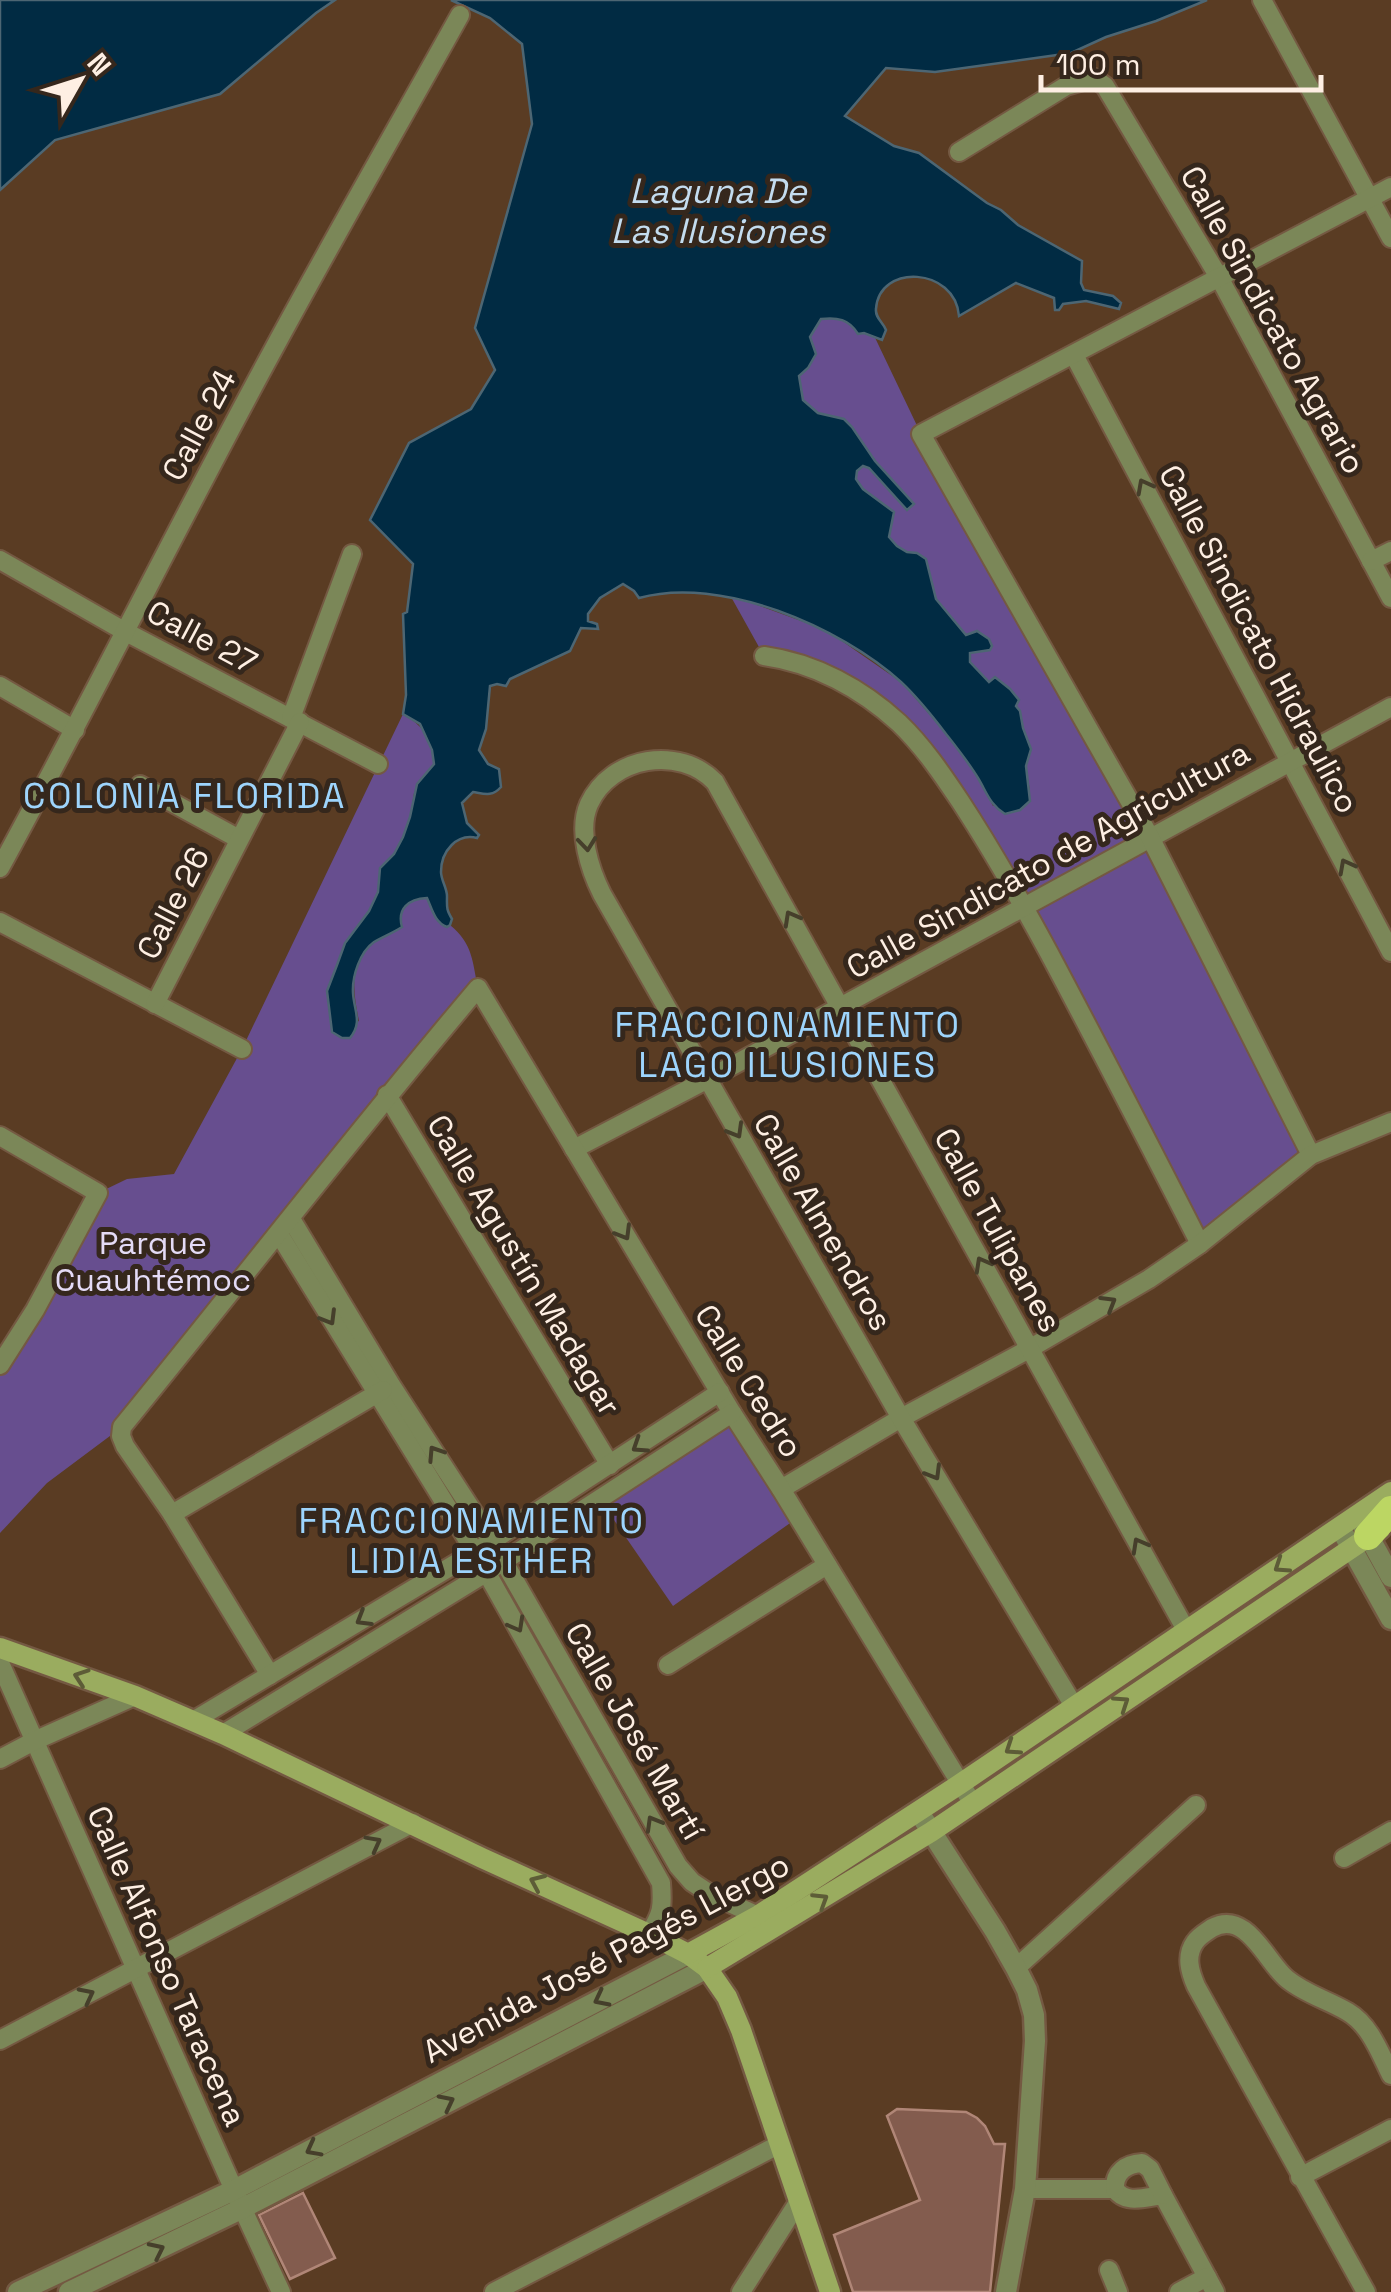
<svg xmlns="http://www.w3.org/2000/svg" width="1391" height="2292" viewBox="0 0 1391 2292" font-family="'Space Grotesk',sans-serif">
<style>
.green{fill:#674e8f}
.water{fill:#012b43;stroke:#4d6673;stroke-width:2.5}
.building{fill:#835c4e;stroke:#b08677;stroke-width:2.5}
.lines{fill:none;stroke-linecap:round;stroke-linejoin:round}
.minor-casing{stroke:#745942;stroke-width:22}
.tertiary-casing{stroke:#745942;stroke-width:25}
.secondary-casing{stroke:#745942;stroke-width:25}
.trunk-casing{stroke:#745942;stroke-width:32}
.minor{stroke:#7b8758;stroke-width:18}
.tertiary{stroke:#7b8758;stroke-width:20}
.secondary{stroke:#9aac5f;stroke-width:20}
.trunk{stroke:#bcd663;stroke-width:28}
.oneway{stroke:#463f2b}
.oneway2{stroke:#5d5c37}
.labels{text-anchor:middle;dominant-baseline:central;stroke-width:10;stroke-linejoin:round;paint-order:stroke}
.street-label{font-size:32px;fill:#feefe3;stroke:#35271c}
.park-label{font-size:32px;fill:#e4dbf6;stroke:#35271c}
.water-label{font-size:35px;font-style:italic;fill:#c3dcef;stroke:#35271c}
.neighbourhood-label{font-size:35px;letter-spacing:2.5px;fill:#9dd4fc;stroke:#35271c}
</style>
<rect width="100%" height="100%" fill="#5a3c23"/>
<g class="green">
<polygon points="835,317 868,323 921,434 1150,837 1311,1155 1200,1244 970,816 872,701 764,656 730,595 826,630 901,682 945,732 977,775 993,806 1030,791 1026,766 1031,749 970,662 918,566 902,555 889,536 877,508 856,479 818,413 803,400 799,376 814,326 821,319"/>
<path d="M403 714C425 727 432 739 434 765L423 776 414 793 410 817 403 837 394 854 380 868 378 892 369 911 345 943 327 991 332 1032 359 1021C354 996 348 966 370 946 376 940 383 939 389 933 403 916 400 899 427 898L433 911 448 927 450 925C473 944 472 960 478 988L122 1427 47 1483 0 1533V1369L98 1193 127 1179 174 1174 242 1049Z"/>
<polygon points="727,1419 793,1521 673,1606 603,1504"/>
</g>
<g class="water">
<polygon points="0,0 335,0 316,13 220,94 55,140 0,190"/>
<path d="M451 0H1207L1156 21 1106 37 1071 53 935 72 886 68 845 116 894 146 919 153 987 203 1001 210 1018 225 1082 261 1081 283 1084 290 1113 296 1121 303 1119 309 1086 301 1063 304 1059 310H1055L1054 298 1016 283 959 316C955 267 879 263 876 309 875 318 883 322 886 330L882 340 864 333 858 334C849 319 837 317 821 319L810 337 816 354 808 368 799 376 803 400 818 413 844 419 852 427 875 461 914 504 907 510 869 468 863 466 857 471 856 479 863 489 894 512 889 537 897 546 907 552 917 553 926 559 936 599 966 635 977 631 989 639 992 646 990 650 970 653V662L989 682 995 677 1010 689 1019 700 1016 706 1020 711 1023 728 1031 749 1026 766 1030 801 1020 810 1005 814C990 805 987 793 978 778 969 763 957 748 946 734 933 717 917 697 901 682 840 627 721 575 639 598L634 591 623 584 600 598 588 614V621L597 624 598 629 581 628 570 651 510 679 506 686 497 684 490 686 486 729 479 750 488 764 499 769 501 787C492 797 485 794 473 792L462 803 467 823 479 835 477 838C457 833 441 851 441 872 441 880 447 888 447 896 447 907 446 909 452 919L450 925 447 927C435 923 432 909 427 898 408 899 397 909 402 927 393 933 382 937 374 942 360 952 352 976 353 993 354 1011 363 1022 350 1038H342L332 1032 327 991 337 965 345 943 369 911 378 892 380 868 394 854 403 837 410 817 417 784 434 764 432 750 420 724 403 714 406 695 403 614 407 612 413 564 370 520 409 443 471 409 495 370 475 328 532 124 522 44 490 18Z"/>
</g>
<g class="building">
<polygon points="897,2109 966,2112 977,2118 985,2126 994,2144 1005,2144 990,2292 853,2292 834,2235 920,2200 887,2116"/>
<polygon points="303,2193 335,2258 290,2279 259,2215"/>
</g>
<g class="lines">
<g class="minor-casing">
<g id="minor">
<polyline points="1262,0 1391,238"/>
<polyline points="959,152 1066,86 1094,78 1105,86 1220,279 1391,598"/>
<polyline points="1074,355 1391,952"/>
<polyline points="0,560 124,631 378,764"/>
<polyline points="1371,561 1391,551"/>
<path d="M764 656C815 663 862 689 899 723 923 746 942 774 960 801 992 850 1021 901 1049 953 1100 1049 1150 1146 1200 1244"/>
<polyline points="0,686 75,730"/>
<polyline points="291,718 352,554"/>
<polyline points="140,785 239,839"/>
<path d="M0 868C93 698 179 523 272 352 333 239 397 128 460 15"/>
<polyline points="0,922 242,1049"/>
<polyline points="155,1004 300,722"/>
<polyline points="387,1095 610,1465"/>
<polyline points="0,1136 98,1193 35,1310 0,1365"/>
<polyline points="574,1149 706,1080 1391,707"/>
<polyline points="1311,1155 1150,837 921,434 1391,187"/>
<polyline points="291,1219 391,1385 492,1541 678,1866 692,1882 710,1894 767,1920"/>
<path d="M279 1234 475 1552 661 1883C663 1907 662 1914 649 1934"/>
<polyline points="781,1489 901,1418 1029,1349 1149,1279 1200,1244 1311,1155 1391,1122"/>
<polyline points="172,1514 383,1390"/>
<polyline points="0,1663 234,2190 281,2292"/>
<polyline points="668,1665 827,1565"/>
<path d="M270 1675 172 1514 125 1446 121 1436 122 1427C241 1281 356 1132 478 988L732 1413 781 1489 973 1804"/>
<path d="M1074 1706 901 1418 602 894C590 870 577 831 589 804 611 756 680 745 715 782L1186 1630"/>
<polyline points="193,1721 475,1552 720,1392"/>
<polyline points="223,1734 487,1572 732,1413"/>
<polyline points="0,1759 34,1741 135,1696"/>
<polyline points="1344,1858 1391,1831"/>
<polyline points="1016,1968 1196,1805"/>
<polyline points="0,2040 413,1823"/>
<polyline points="1300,2177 1391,2129"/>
<path d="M1025 2189H1115C1125 2205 1146 2197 1163 2195L1215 2292"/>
<path d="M1115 2189C1114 2172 1126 2164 1142 2163L1150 2169 1163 2195"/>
<polyline points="1109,2270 1118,2292"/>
<polyline points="494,2292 780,2144"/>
<polyline points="741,2292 799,2201"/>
<polyline points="1179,2292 1207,2277"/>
<path d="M1366 2292 1196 1986C1190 1972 1185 1956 1195 1942 1199 1936 1206 1932 1212 1928 1247 1909 1266 1962 1287 1979 1305 1994 1328 2000 1348 2012 1370 2025 1380 2053 1391 2075"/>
</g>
</g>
<g class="tertiary-casing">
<g id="tertiary">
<polyline points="1363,1526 1391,1577"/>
<polyline points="1343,1533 1391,1619"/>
<polyline points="922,1817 995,1931 1016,1968 1027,1990 1034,2015 1035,2041 1025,2189 1006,2292"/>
<polyline points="18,2292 234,2190 688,1954"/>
<polyline points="69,2292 243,2208 707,1968"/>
</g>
</g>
<g class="secondary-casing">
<g id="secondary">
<polyline points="0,1648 135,1696 223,1734 482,1858 649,1934 688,1954 707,1968 727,1997 741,2030 830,2292"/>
<polyline points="688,1954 759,1915 960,1784 1391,1492"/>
<polyline points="707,1968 931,1832 1380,1529"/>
</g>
</g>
<g class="trunk-casing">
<polyline id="trunk" points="1368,1536 1391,1510"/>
</g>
<use href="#minor" class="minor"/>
<use href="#tertiary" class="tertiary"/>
<use href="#secondary" class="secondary"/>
<use href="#trunk" class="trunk"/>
</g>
<defs><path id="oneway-chevron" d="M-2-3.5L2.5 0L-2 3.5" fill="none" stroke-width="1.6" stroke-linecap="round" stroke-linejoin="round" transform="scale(2.5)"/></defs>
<g class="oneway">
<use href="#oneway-chevron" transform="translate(1144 486) rotate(-118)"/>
<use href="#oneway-chevron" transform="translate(587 844) rotate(84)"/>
<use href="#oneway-chevron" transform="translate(1346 866) rotate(-118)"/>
<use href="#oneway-chevron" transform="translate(791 918) rotate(-119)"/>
<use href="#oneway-chevron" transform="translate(736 1131) rotate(60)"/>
<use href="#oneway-chevron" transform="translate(624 1233) rotate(59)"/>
<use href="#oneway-chevron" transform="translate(982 1264) rotate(-119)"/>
<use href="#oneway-chevron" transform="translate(1109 1303) rotate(-31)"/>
<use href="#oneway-chevron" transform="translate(329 1318) rotate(59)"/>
<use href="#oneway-chevron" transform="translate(639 1446) rotate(147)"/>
<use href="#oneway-chevron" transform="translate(435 1453) rotate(-123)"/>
<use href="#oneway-chevron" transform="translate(934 1473) rotate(59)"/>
<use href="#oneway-chevron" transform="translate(1139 1545) rotate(-119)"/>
<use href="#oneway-chevron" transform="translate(363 1619) rotate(149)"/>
<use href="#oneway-chevron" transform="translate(517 1625) rotate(61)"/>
<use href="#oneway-chevron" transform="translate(653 1823) rotate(-120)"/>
<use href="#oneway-chevron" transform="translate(374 1843) rotate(-28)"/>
<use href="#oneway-chevron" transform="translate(87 1995) rotate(-27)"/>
<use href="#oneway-chevron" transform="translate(601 1999) rotate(153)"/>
<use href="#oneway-chevron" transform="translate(447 2102) rotate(-27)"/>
<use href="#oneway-chevron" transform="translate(313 2149) rotate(152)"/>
<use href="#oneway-chevron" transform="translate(157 2250) rotate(-26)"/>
</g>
<g class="oneway2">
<use href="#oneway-chevron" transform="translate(1281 1566) rotate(146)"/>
<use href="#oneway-chevron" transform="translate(81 1677) rotate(-161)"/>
<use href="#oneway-chevron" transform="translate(1122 1703) rotate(-34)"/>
<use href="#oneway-chevron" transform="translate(1012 1748) rotate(146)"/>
<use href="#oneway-chevron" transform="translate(537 1882) rotate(-156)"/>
<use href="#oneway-chevron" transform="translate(821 1900) rotate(-32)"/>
</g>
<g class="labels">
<g class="street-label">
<text transform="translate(1273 320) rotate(61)">Calle Sindicato Agrario</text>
<text transform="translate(199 425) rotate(-62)">Calle 24</text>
<text transform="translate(202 637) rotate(28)">Calle 27</text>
<text transform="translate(1259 639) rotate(62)">Calle Sindicato Hidraulico</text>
<text transform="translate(1048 860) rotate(-29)">Calle Sindicato de Agricultura</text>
<text transform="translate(173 903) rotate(-63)">Calle 26</text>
<text transform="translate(823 1222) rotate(60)">Calle Almendros</text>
<text transform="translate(998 1230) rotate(61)">Calle Tulipanes</text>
<text transform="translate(524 1265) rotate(59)">Calle Agustín Madagar</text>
<text transform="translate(749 1381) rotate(58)">Calle Cedro</text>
<text transform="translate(635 1731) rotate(60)">Calle José Martí</text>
<text transform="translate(606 1958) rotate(-28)">Avenida José Pagés Llergo</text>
<text transform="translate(167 1966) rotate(66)">Calle Alfonso Taracena</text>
</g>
<g class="park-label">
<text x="153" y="1243">Parque<tspan x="153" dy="37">Cuauhtémoc</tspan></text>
</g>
<g class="water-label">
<text x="718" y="191">Laguna De<tspan x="718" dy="40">Las Ilusiones</tspan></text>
</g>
<g class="neighbourhood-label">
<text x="185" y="796">COLONIA FLORIDA</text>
<text x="788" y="1025">FRACCIONAMIENTO<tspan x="788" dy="40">LAGO ILUSIONES</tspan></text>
<text x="472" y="1521">FRACCIONAMIENTO<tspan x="472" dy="40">LIDIA ESTHER</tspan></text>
</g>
</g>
<g transform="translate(80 80) rotate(51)" stroke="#35271c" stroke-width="8" paint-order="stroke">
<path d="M0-8L18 38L0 25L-18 38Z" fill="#feefe3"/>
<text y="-15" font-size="28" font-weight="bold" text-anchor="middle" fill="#feefe3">N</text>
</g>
<path d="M1041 75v15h280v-15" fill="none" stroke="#feefe3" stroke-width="5"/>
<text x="1056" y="75" font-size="30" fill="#feefe3" stroke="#35271c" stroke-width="8" paint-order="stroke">100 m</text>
</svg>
